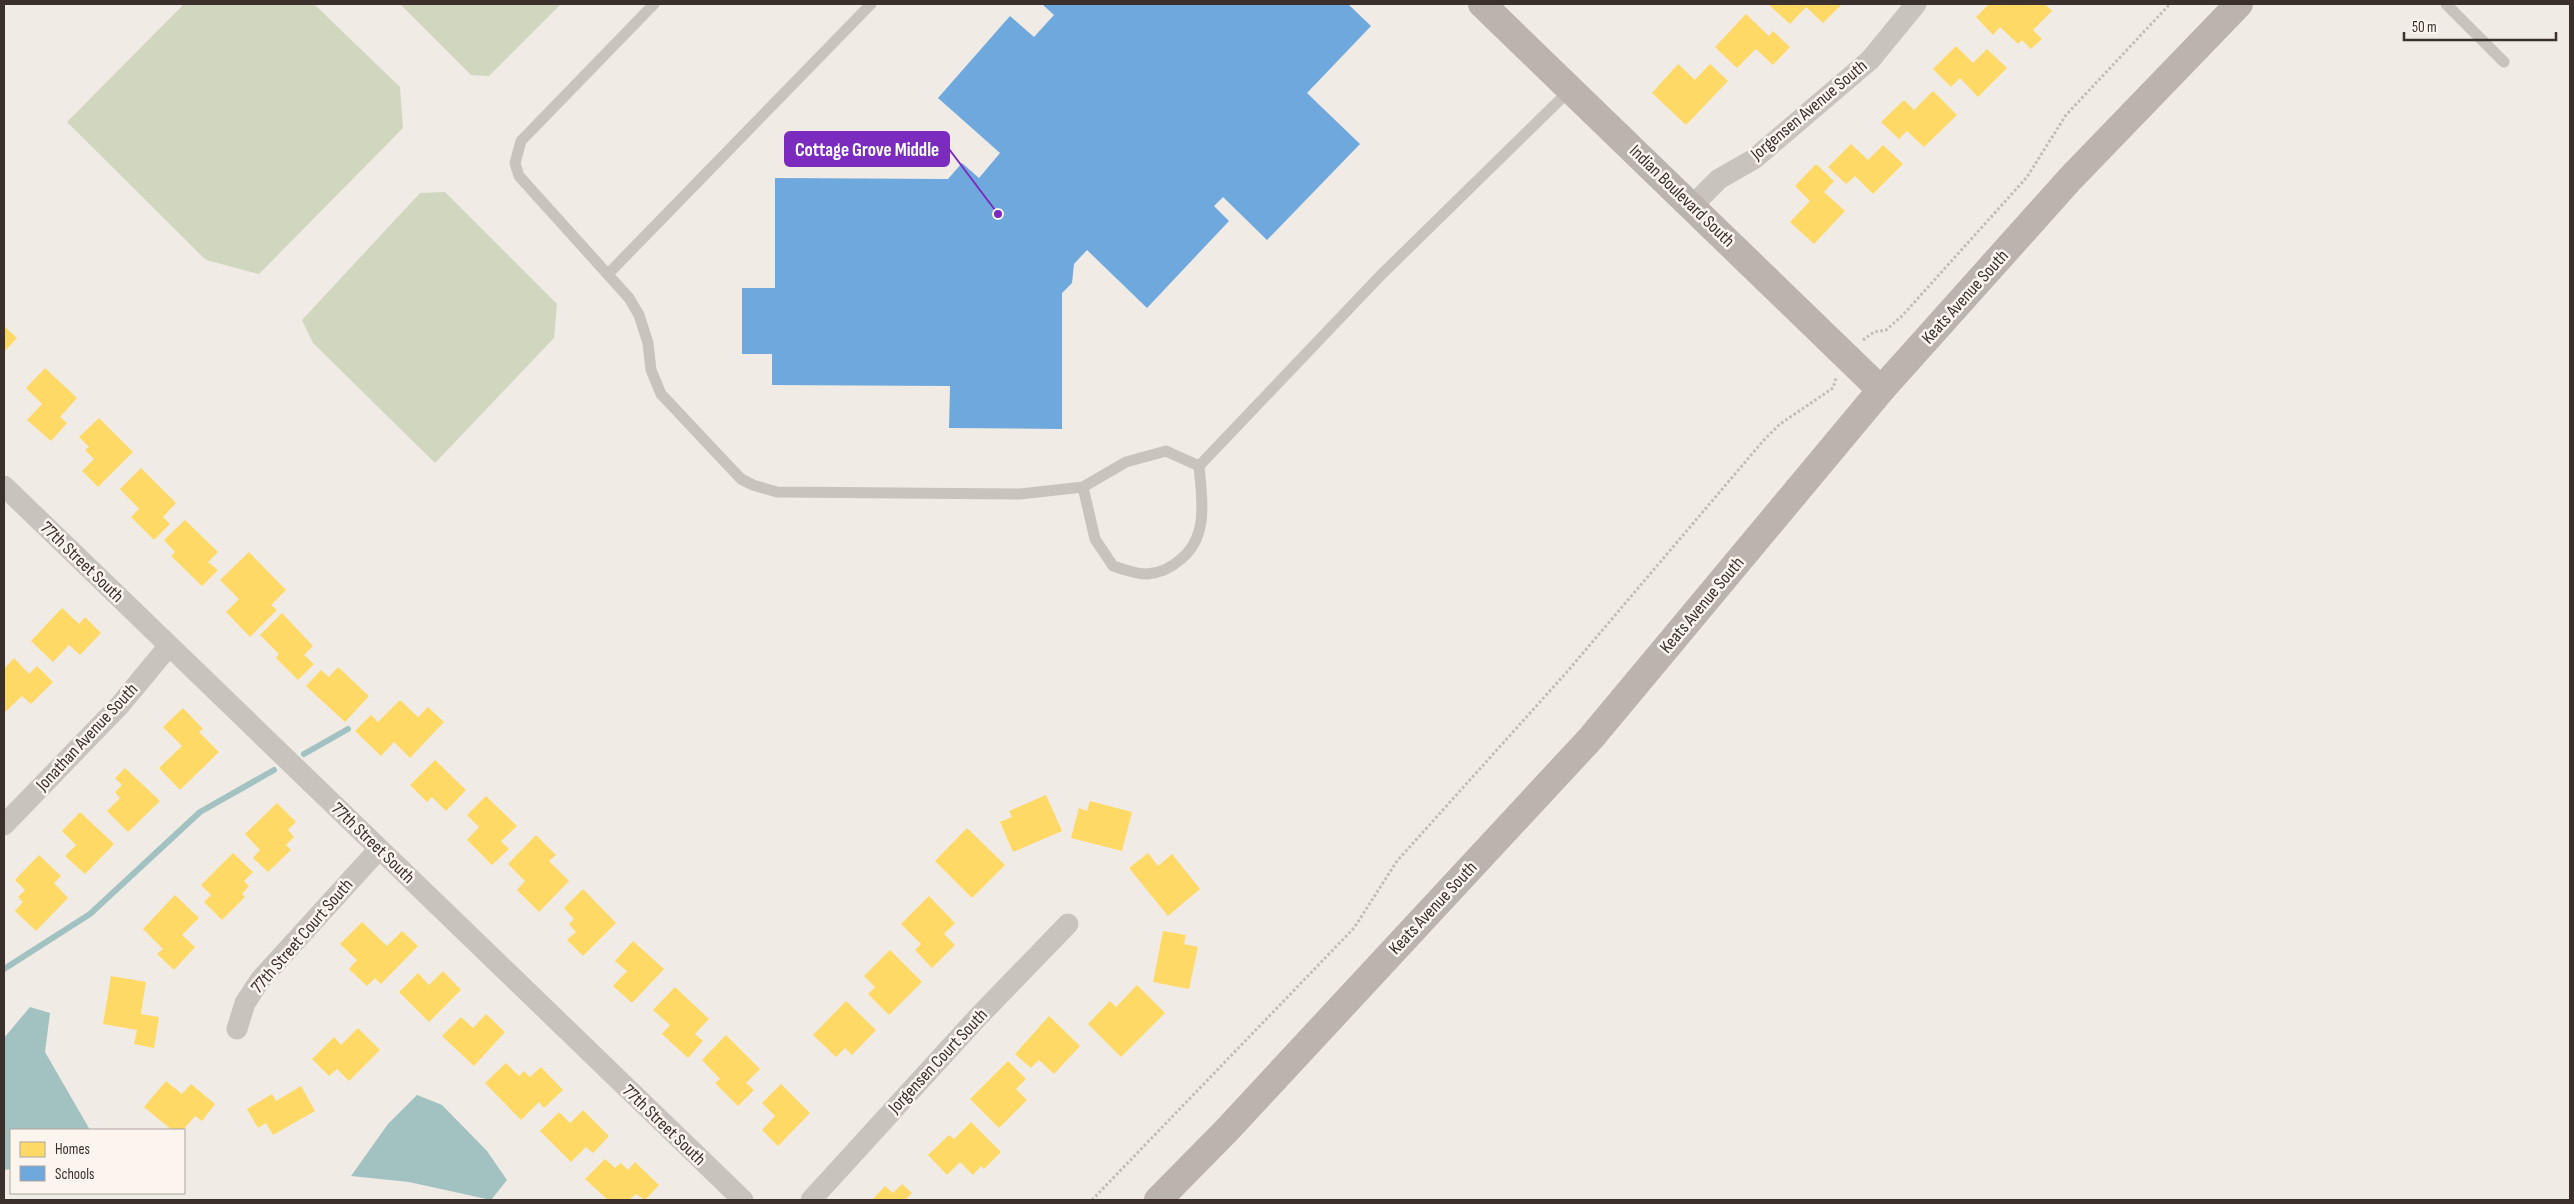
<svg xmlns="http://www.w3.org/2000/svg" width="2574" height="1204" viewBox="0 0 2574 1204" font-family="'Sofia Sans Condensed',sans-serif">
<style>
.green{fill:#d1d6bf}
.water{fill:#a1c2c1}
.homes{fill:#ffd966}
.schools{fill:#6fa8dc}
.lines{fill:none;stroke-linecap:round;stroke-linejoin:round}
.stream{stroke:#a1c2c1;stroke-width:6}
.path{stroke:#c2bbb6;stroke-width:3;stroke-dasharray:2.5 2.5;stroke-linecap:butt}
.lane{stroke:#c9c3be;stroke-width:11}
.street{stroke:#c9c3be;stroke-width:21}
.secondary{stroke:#bab3ae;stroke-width:28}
.labels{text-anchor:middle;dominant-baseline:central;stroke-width:5;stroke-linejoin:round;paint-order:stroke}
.street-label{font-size:18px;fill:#3b302b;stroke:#fbf5ee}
.leader{fill:none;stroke:#7b2cbf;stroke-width:2}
.callout-dot{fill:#7b2cbf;stroke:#fbf5ee;stroke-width:2}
.callout{fill:#7b2cbf;stroke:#7b2cbf;stroke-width:2}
.callout-label{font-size:19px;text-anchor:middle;font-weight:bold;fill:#fff}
</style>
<rect width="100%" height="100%" fill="#f0ebe5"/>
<g class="green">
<polygon points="184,4 314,4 400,87 403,128 259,274 206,260 67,122"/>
<polygon points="400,4 561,4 489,76 471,75"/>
<polygon points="445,192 557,304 554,338 435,463 313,343 302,320 420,193"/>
</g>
<g class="water">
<polygon points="30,1007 50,1013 45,1052 90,1130 11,1130 11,1169 4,1170 4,1038"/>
<polygon points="417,1095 442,1105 487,1151 507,1180 491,1200 409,1182 351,1176 388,1124"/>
</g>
<g class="homes">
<polygon points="1768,4 1842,4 1823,23 1806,7 1790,24"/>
<polygon points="1989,4 2045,4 2052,11 2033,30 2042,39 2031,49 2022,40 2018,44 2000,27 1993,35 1976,17"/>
<polygon points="1746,14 1769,36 1773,31 1790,47 1773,65 1756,49 1737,68 1715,47"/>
<polygon points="1956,46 1973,63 1987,49 2007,68 1978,97 1960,78 1951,87 1933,69"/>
<polygon points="1678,64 1695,80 1710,64 1728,81 1686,125 1652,93"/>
<polygon points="1933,91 1957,115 1924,147 1907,131 1899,139 1881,122 1904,100 1914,110"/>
<polygon points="1851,144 1868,160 1883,145 1903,164 1873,194 1855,176 1846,184 1828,167"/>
<polygon points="1816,164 1834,181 1824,192 1845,211 1814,244 1790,222 1810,201 1795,186"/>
<polygon points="4,326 17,338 4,352"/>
<polygon points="45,368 77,398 60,417 67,423 51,441 27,420 42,404 26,388"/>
<polygon points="99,418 133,452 98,487 82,471 94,459 85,450 89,447 79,437"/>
<polygon points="141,468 176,503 163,517 170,524 154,540 131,517 139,509 120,489"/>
<polygon points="185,520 218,552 208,562 218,570 202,586 171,556 175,552 164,540"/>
<polygon points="249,552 286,590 271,605 277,610 250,637 226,612 239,599 220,580"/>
<polygon points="62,608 79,624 85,617 101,633 80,655 69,645 53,662 31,641"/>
<polygon points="282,613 313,646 304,655 314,664 298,680 276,658 279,654 260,635"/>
<polygon points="14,658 29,674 37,666 53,682 31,704 22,696 5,712 4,669"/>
<polygon points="338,667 369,696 345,722 306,686 321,670 329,677"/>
<polygon points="400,700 418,717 428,707 444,722 410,758 394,742 381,756 355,731 371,715 378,722"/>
<polygon points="183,708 203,729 199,732 219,752 180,790 159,768 182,746 163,727"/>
<polygon points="435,760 466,790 446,811 432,797 427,802 410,785"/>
<polygon points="125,768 160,801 128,832 107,811 120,798 115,792 122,785 115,778"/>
<polygon points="1046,795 1062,831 1013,852 1000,822 1012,817 1009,811"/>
<polygon points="486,796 517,826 501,841 509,849 492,865 467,840 479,827 467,815"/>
<polygon points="1090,801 1132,812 1122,851 1071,838 1079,808 1087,811"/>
<polygon points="277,803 296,822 288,830 294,837 286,845 291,850 268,872 253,858 260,850 245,834"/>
<polygon points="80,812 114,844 85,874 65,856 76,845 62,831"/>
<polygon points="967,828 1005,865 972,898 935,861"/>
<polygon points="536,835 556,855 549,861 569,881 539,912 517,890 525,881 508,864"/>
<polygon points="233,853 253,872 244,881 249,886 242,894 245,897 222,920 204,902 211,895 201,885"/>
<polygon points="1148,853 1158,866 1172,854 1200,889 1168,916 1129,868"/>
<polygon points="39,855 61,876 54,883 68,898 36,931 15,911 23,902 18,897 25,890 15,880"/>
<polygon points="583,889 616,923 583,956 567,940 576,932 569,924 574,919 564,908"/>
<polygon points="175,895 199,918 182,935 195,947 174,970 157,954 163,949 143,929"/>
<polygon points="929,896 955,923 944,934 955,945 932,968 915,950 921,944 901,924"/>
<polygon points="362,922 387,946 402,931 418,946 381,984 375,978 367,986 349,969 357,960 340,944"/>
<polygon points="1163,931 1186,935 1184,944 1198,947 1189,989 1153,982"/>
<polygon points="633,941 664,969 632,1003 613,986 627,971 615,961"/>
<polygon points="890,950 922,982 889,1015 868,994 875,987 864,976"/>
<polygon points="443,971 461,990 429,1022 399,992 418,973 429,985"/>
<polygon points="111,976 146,982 141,1014 159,1017 154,1048 134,1044 137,1030 103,1024"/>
<polygon points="1137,985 1165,1013 1121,1057 1088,1024 1110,1001 1116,1007"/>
<polygon points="675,987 709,1019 695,1034 703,1041 688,1058 662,1034 670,1025 653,1010"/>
<polygon points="846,1001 876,1030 852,1055 845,1048 836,1057 813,1035"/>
<polygon points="486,1014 505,1032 474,1066 442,1036 461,1017 473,1028"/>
<polygon points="1049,1016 1080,1046 1054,1074 1039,1060 1031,1068 1015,1054"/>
<polygon points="358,1028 380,1050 349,1081 337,1069 329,1076 312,1059 334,1037 341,1045"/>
<polygon points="726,1035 760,1069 746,1083 754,1090 738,1106 715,1083 720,1079 702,1060"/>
<polygon points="1008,1061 1026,1079 1016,1089 1027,1100 999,1128 970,1099"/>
<polygon points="506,1063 519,1076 524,1071 530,1077 541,1067 563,1090 544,1108 539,1102 521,1120 485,1083"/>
<polygon points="166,1081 182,1094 191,1084 215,1104 202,1121 195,1116 183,1130 172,1130 144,1107"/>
<polygon points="781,1084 810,1113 778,1146 762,1130 775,1116 762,1103"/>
<polygon points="301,1086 315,1111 273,1135 266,1123 258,1128 247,1109 272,1094 276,1101"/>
<polygon points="583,1110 609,1136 593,1153 586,1147 571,1162 540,1131 559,1112 570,1123"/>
<polygon points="971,1122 1001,1152 984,1169 981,1166 973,1175 960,1162 947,1175 928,1155 949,1135 954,1139"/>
<polygon points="605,1159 615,1168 621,1163 628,1170 635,1162 659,1185 645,1200 636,1194 629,1200 608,1200 585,1179"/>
<polygon points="902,1184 912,1193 905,1200 872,1200 885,1186 893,1193"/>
</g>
<polygon class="schools" points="1042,4 1348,4 1371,26 1307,93 1360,144 1267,240 1223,197 1214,206 1229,221 1147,308 1087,250 1074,264 1072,283 1062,293 1062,429 949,428 950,386 772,385 772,354 742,354 742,288 775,288 775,178 948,179 962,163 979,178 1000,153 938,98 1010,16 1034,37 1054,15"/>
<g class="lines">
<g class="stream">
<polyline points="304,754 348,729"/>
<polyline points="4,969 90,914 200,812 274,770"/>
</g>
<g class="path">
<polyline points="1863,340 1874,332 1886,330 1902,316 2027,177 2066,115 2170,4"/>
<polyline points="1092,1200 1354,928 1397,861 1566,673 1763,441 1780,424 1833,388 1836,378"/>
</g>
<g class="lane">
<path d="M654 4 521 141 515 163 519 176 629 298 639 315 648 343 651 370 661 394 741 479 753 485 777 492 1020 494 1083 487 1126 462 1166 451 1199 466C1202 499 1209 536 1181 559 1171 568 1161 573 1147 574 1136 574 1123 569 1113 566L1095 539 1083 487"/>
<polyline points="2446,4 2504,62"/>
<polyline points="609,273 871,4"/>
<polyline points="1199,466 1380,276 1572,88"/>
</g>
<g class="street">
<polyline points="1692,206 1719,179 1754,159 1870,60 1916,4"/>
<polyline points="4,486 743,1200"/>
<polyline points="4,825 120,705 168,647"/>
<polyline points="237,1029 245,1003 260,980 379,849"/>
<polyline points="811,1200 978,1017 1068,924"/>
</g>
<g class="secondary">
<polyline points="1482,4 1881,390"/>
<polyline points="1158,1200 1227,1130 1591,738 1881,390 2070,179 2239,4"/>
</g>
</g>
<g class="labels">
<g class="street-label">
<text transform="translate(1809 110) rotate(-40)">Jorgensen Avenue South</text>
<text transform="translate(1682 196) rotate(44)">Indian Boulevard South</text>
<text transform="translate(1965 297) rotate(-48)">Keats Avenue South</text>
<text transform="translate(82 562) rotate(44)">77th Street South</text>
<text transform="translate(1702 605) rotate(-50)">Keats Avenue South</text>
<text transform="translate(87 737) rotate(-47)">Jonathan Avenue South</text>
<text transform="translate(373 843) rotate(44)">77th Street South</text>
<text transform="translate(1433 908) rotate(-47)">Keats Avenue South</text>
<text transform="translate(302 936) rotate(-49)">77th Street Court South</text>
<text transform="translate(938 1061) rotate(-47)">Jorgensen Court South</text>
<text transform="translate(664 1125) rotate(44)">77th Street South</text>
</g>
</g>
<path class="leader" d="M998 214L949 149"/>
<circle class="callout-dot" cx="998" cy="214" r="5"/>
<rect class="callout" x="785" y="132" width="164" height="34" rx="5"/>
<g class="callout-label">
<text x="867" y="156">Cottage Grove Middle</text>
</g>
<rect width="2574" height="1204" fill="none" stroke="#3b302b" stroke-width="10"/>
<rect x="10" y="1129" width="175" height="65" fill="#fbf5ee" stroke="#aea6a0"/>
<rect x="20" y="1142" width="25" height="15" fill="#ffd966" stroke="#aea6a0"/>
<text x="55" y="1154" font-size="15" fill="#3b302b">Homes</text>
<rect x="20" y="1166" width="25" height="15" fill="#6fa8dc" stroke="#aea6a0"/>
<text x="55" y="1179" font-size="15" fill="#3b302b">Schools</text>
<path d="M2404 32v8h152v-8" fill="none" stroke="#3b302b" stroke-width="2.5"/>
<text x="2412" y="32" font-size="15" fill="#3b302b" stroke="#fbf5ee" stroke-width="4" paint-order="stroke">50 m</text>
</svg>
